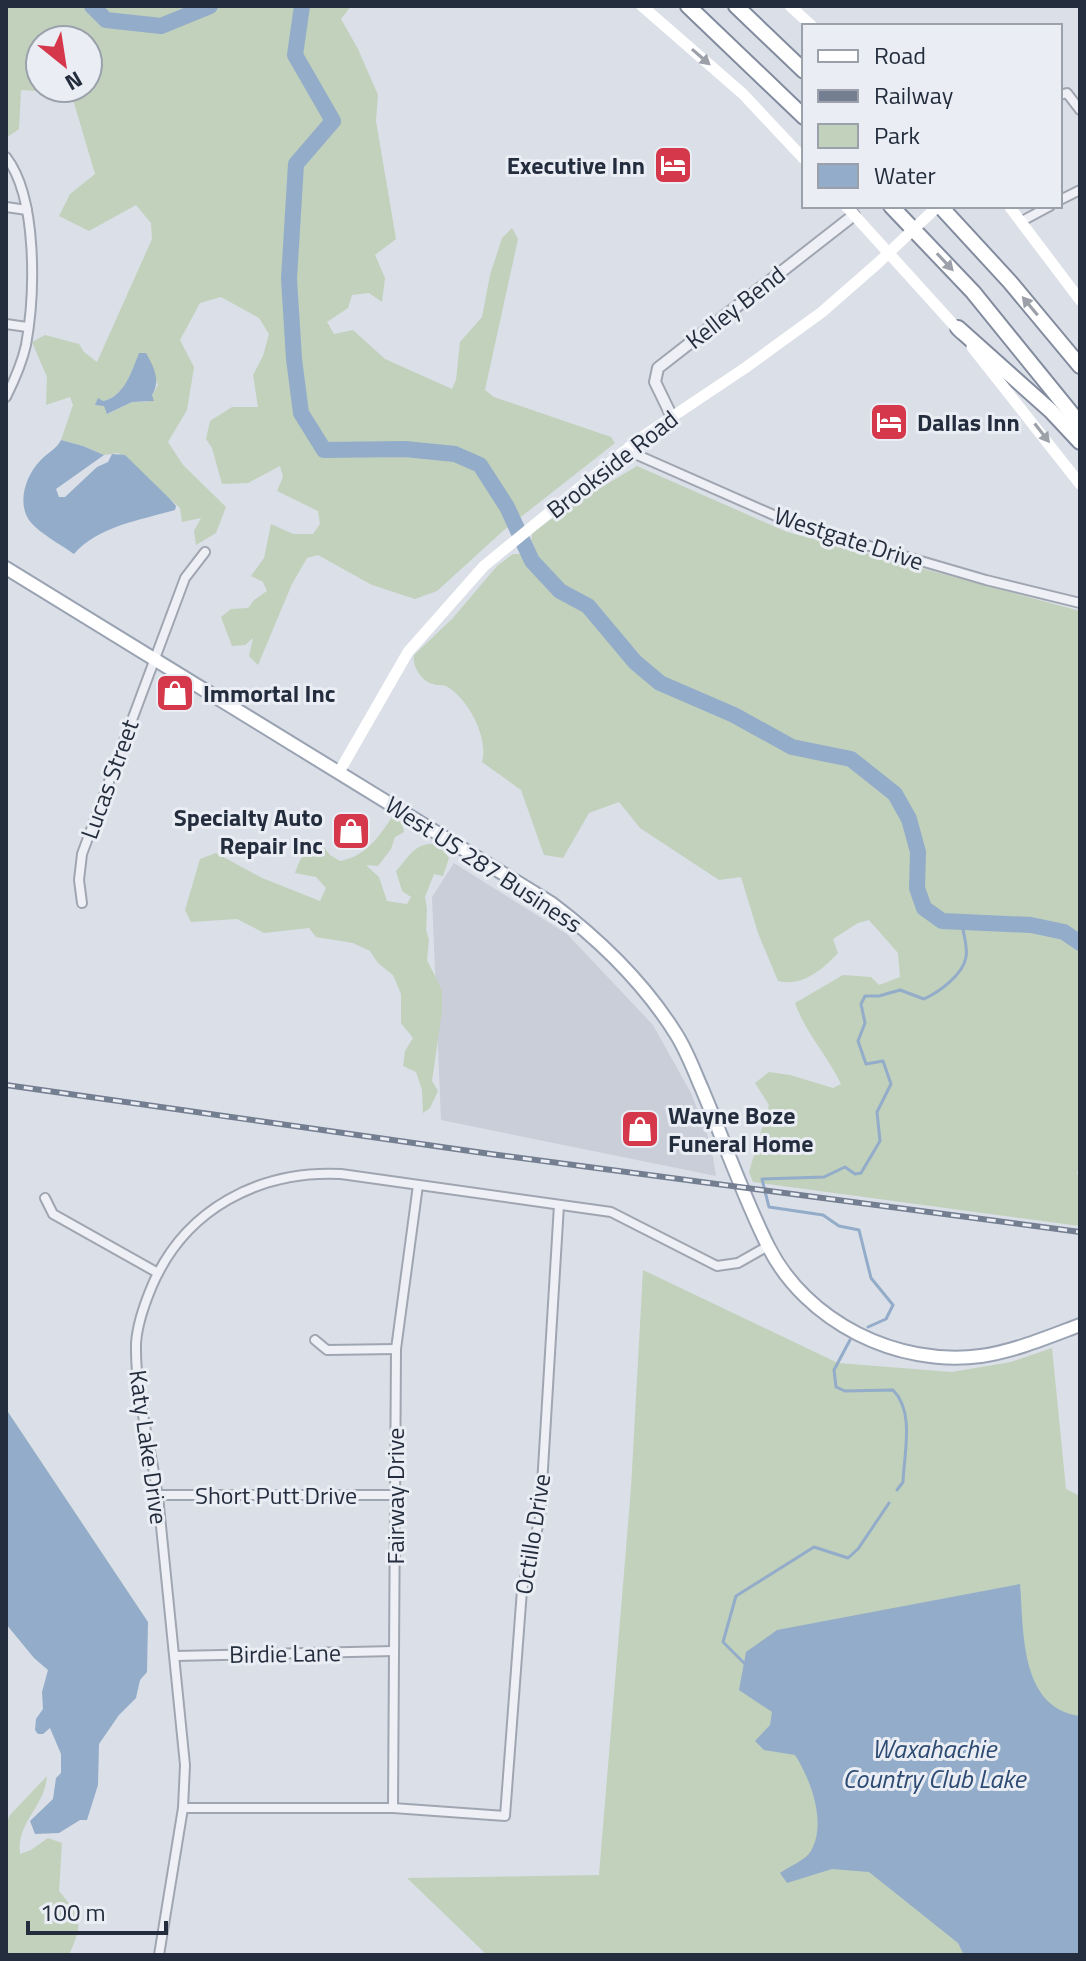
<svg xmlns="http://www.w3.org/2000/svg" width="1086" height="1961" viewBox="0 0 1086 1961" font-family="'Titillium Web',sans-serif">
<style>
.built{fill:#c9ced9}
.green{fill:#c1d1bc;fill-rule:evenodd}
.water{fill:#93acc9}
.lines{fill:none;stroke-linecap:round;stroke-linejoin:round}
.stream{stroke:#93acc9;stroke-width:3}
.river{stroke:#93acc9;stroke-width:16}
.minor-casing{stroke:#a0a6b1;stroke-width:12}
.tertiary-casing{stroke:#a0a6b1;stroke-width:14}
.primary-casing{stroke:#9aa3b3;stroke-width:16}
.motorway-casing{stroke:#828c9e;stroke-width:18}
.minor{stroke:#eef0f5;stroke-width:8}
.tertiary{stroke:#eef0f5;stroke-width:10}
.secondary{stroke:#fff;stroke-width:11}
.primary{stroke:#fff;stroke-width:12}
.motorway{stroke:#fff;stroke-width:14}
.rail-casing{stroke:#747e91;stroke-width:6}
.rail{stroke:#eaeef4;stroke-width:3;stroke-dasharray:9;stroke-linecap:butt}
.secondary-bridge{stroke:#fff;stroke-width:11}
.oneway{fill:#9ca0a8}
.labels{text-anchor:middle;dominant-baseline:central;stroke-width:6;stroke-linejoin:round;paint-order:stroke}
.poi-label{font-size:24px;font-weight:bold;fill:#242d3d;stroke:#eaeef4;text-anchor:start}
.street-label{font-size:24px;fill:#242d3d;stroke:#eaeef4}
.water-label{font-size:26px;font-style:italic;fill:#2d4b73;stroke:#eaeef4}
</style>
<rect width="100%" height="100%" fill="#dbdfe7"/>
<polygon class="built" points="454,863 567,934 653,1025 691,1093 711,1145 716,1176 441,1120 432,897"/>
<g class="green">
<path d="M6 6H351L341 19 358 49 378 95 376 121 396 239 375 255 385 278 382 302 369 293 352 295 348 308 327 322 334 334 353 330 385 359 452 389 456 380 460 342 482 317 490 275 502 238 512 228 518 239 485 390 494 397 611 437 615 443 503 531 437 591 415 599 372 585 318 555 307 558 292 584 258 665 249 656 253 638 245 645 232 646 221 617 231 609 248 608 254 600 267 591 263 582 251 576 264 558 271 524 293 534H313L320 524 318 511 277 491 283 477 280 466 248 483 222 484 212 448 206 439 210 421 232 407H258L253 375 263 356 269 334 259 318 221 297 200 303 180 340 194 367 187 410 168 442 183 465 226 507 216 533 196 545 194 531 201 518 182 522 180 508 118 453 104 455 83 446 61 440 73 405 70 397 46 405 47 377 32 342 45 335 79 344 84 352 97 362 152 239 151 223 136 205 89 231 59 216 70 194 95 174 72 96 60 88H88V40H40V88H57L55 92 21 90 19 129 6 138ZM134 366 154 377 158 385 148 402H132L108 414 103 401C119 398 129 380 134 366Z"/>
<path d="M637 466 787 532 1080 611V1160L1077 1174 1080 1177V1226L753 1182 749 1172 769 1105 755 1083 769 1072 790 1075 833 1088 841 1084C827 1055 805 1032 795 1003L843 975 871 977 879 985 900 977 898 953 869 920 858 923 833 939 838 953C822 970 802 987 778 981L758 933 741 877 719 880 640 828 619 802 589 813 563 858 544 855 521 790 482 762C489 738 468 698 446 686 440 684 439 686 433 684 422 681 412 667 414 655L453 618 497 566 513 554H530L532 533 564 510Z"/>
<path d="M392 817 401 818 404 832 395 837 391 849 378 866 366 865 379 877 387 901 407 904 411 897 402 891 396 871C411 855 414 842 439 844L449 858 443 876 434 874 425 897 427 909 426 930 429 940 427 960 442 990V1011L432 1081 438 1091 430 1108 423 1113 422 1090 416 1072 403 1066 405 1051 413 1038 401 1023V994L393 975 378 963 370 951 353 943 316 937 309 928 264 933 237 919 191 922 185 910 200 859 216 853 262 878 320 901 326 888 316 877 295 873C300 858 305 849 320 842L330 855 340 861C366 856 378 838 392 817Z"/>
<polygon points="643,1270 838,1363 952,1372 1011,1362 1052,1348 1066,1489 1080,1496 1080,1955 487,1955 407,1878 599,1875 631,1488"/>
<path d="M47 1776C45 1807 16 1822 20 1854L31 1850 48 1838 62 1843 59 1891C81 1918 84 1922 69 1955H6V1823L10 1815Z"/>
</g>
<g class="water">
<path d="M139 353H146C154 367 161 381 152 395L154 401 132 402 107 414 104 406 95 405 98 398 103 401C124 397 132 371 139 353Z"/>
<path d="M61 440 83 446 104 455 56 489 59 497H65L97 467 108 462 112 454 125 455 170 499 176 506 175 510C141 520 98 526 74 554 63 546 36 531 29 520 17 502 26 476 39 462 46 453 56 450 61 440Z"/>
<polygon points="6,1409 148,1622 147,1672 140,1680 136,1698 119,1715 99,1744 98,1785 87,1820 80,1820 59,1833 35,1834 30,1821 53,1799 56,1778 61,1773 61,1754 50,1728 43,1734 38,1734 35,1730 36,1719 43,1709 42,1692 48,1670 34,1658 6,1624"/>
<path d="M1020 1584C1024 1630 1019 1708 1080 1716V1955H964L958 1943 869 1872 832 1869 787 1883 780 1873C788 1867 806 1860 811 1851 827 1823 811 1780 795 1755L764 1750 755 1741 770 1725 772 1712 739 1690 746 1652 777 1630Z"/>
</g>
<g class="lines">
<g class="stream">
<path d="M868 1327 886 1319 893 1305 871 1278 859 1230 839 1226 823 1215 769 1207 762 1179 824 1177 845 1167 855 1174 861 1173 880 1141 877 1112 891 1084 883 1061 866 1064 858 1041 865 1023 861 1004 865 996H879L900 990 924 999C939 992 963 975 966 957 968 947 963 933 962 923"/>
<path d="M850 1340 834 1370 836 1387 845 1391 893 1390C915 1412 904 1453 903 1482L897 1490"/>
<polyline points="747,1666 723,1642 736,1596 814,1547 848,1558 858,1549 889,1503"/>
</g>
<g class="river">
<polyline points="92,6 106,20 161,26 210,6"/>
<polyline points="302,6 295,55 333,121 296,164 289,279 294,359 301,413 324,450 405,449 455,454 480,465 507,507 532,561 560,591 588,606 635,662 660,683 734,715 792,747 851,759 895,794 909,819 918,852 917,888 924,908 942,921 1031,925 1064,932 1080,943"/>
</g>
<g class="minor-casing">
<g id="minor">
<polyline points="1060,95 1067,93 1080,110"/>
<path d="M6 157C38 198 35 295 26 345 22 363 14 381 6 397"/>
<polyline points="1060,200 1080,190"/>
<polyline points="6,207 27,210"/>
<polyline points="1022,221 1050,206"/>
<polyline points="6,324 27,327"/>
<polyline points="626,450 794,524 986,580 1080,603"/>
<polyline points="82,903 79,880 82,854 185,578 205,552"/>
<polyline points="45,1198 53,1214 158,1273"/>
<polyline points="315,1340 327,1350 396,1349"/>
<polyline points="158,1495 395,1495"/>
<polyline points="175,1656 394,1651"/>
<polyline points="183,1808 393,1808 505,1816 522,1590 540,1518 559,1205"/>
<polyline points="393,1808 396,1349 418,1185"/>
<path d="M159 1955 183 1808 185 1765C177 1678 168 1592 159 1506 153 1451 135 1400 136 1344 137 1324 144 1305 152 1286 185 1209 259 1170 341 1174L611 1212 717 1266 738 1263 768 1246"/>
</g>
</g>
<g class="tertiary-casing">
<polyline id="tertiary" points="672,417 655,382 658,368 854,215"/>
</g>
<g class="primary-casing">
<path id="primary" d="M6 568 551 903C600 940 643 981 676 1034 687 1051 694 1071 702 1089 724 1141 743 1196 768 1246 806 1322 897 1367 981 1356 1015 1351 1048 1337 1080 1325"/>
</g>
<g class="motorway-casing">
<g id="motorway">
<polyline points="688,6 804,117"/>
<polyline points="736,6 804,71"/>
<polyline points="891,206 973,292 1080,424"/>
<polyline points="940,206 1010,282 1080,366"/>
<polyline points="958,328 1051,411 1080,442"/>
</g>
</g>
<use href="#minor" class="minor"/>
<use href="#tertiary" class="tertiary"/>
<g class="secondary">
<polyline points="642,6 743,94 804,159"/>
<polyline points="790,6 812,26"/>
<polyline points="846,206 961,333"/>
<polyline points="1009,206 1080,300"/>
<polyline points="972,347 1080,484"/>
<polyline points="339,772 408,652 484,566 639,439 745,368 822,312 878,263"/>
</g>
<use href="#primary" class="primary"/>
<use href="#motorway" class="motorway"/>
<g class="rail-casing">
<polyline id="rail" points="6,1085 498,1155 1080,1232"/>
</g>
<use href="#rail" class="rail"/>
<polyline class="secondary-bridge" points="878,263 938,206"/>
</g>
<defs><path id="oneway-solid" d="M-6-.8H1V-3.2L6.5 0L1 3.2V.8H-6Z" transform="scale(2)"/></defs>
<g class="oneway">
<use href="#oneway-solid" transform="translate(701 57) rotate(41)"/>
<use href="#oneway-solid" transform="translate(945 262) rotate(47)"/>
<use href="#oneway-solid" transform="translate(1030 306) rotate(-130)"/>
<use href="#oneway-solid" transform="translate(1042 433) rotate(52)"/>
</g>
<defs>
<g id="hotel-square" transform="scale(2)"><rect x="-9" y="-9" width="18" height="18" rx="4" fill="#d5374b" stroke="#eaeef4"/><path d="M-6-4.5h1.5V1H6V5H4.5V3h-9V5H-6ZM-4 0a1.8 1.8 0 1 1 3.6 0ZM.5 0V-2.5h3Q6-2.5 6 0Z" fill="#fff"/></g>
<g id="shop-square" transform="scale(2)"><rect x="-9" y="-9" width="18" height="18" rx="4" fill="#d5374b" stroke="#eaeef4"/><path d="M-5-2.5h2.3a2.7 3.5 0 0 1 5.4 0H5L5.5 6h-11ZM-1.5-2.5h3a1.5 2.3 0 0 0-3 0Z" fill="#fff"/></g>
</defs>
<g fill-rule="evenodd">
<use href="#hotel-square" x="673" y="165"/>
<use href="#hotel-square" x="889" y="422"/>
<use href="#shop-square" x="175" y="693"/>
<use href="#shop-square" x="351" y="831"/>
<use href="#shop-square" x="640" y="1129"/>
</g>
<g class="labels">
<g class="poi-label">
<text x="645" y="165" text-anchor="end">Executive Inn</text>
<text x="917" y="422">Dallas Inn</text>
<text x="203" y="693">Immortal Inc</text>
<text x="323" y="817" text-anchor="end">Specialty Auto<tspan x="323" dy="28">Repair Inc</tspan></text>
<text x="668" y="1115">Wayne Boze<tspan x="668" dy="28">Funeral Home</tspan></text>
</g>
<g class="street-label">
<text transform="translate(735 307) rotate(-38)">Kelley Bend</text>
<text transform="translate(612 464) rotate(-38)">Brookside Road</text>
<text transform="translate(849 538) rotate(18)">Westgate Drive</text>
<text transform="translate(109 779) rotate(-70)">Lucas Street</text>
<text transform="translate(484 864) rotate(33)">West US 287 Business</text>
<text transform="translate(149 1447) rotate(82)">Katy Lake Drive</text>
<text x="276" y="1495">Short Putt Drive</text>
<text transform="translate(395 1496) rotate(-90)">Fairway Drive</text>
<text transform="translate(532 1534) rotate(-81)">Octillo Drive</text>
<text transform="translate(285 1653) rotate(-1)">Birdie Lane</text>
</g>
<g class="water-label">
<text x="934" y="1748">Waxahachie<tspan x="934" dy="30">Country Club Lake</tspan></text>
</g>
</g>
<rect width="1086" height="1961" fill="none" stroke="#242d3d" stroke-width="16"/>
<rect x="802" y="24" width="260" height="184" fill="#eaeef4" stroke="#9ba1ab" stroke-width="2"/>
<rect x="818" y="50" width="40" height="12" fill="#ffffff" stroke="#9ba1ab" stroke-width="2"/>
<text x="874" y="64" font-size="24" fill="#242d3d">Road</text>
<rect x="818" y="90" width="40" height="12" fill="#747e91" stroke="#9ba1ab" stroke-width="2"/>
<text x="874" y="104" font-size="24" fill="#242d3d">Railway</text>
<rect x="818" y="124" width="40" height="24" fill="#c1d1bc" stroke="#9ba1ab" stroke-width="2"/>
<text x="874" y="144" font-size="24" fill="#242d3d">Park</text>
<rect x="818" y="164" width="40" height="24" fill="#93acc9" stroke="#9ba1ab" stroke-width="2"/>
<text x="874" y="184" font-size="24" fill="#242d3d">Water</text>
<g transform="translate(64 64) rotate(150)"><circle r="38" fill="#eaeef4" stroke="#9ba1ab" stroke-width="2"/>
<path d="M0-6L14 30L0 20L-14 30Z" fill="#d5374b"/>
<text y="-12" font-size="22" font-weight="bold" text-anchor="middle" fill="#242d3d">N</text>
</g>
<path d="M28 1921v12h138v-12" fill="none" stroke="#242d3d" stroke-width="4"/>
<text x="40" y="1921" font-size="24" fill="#242d3d" stroke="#eaeef4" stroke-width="6" paint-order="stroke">100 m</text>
</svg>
